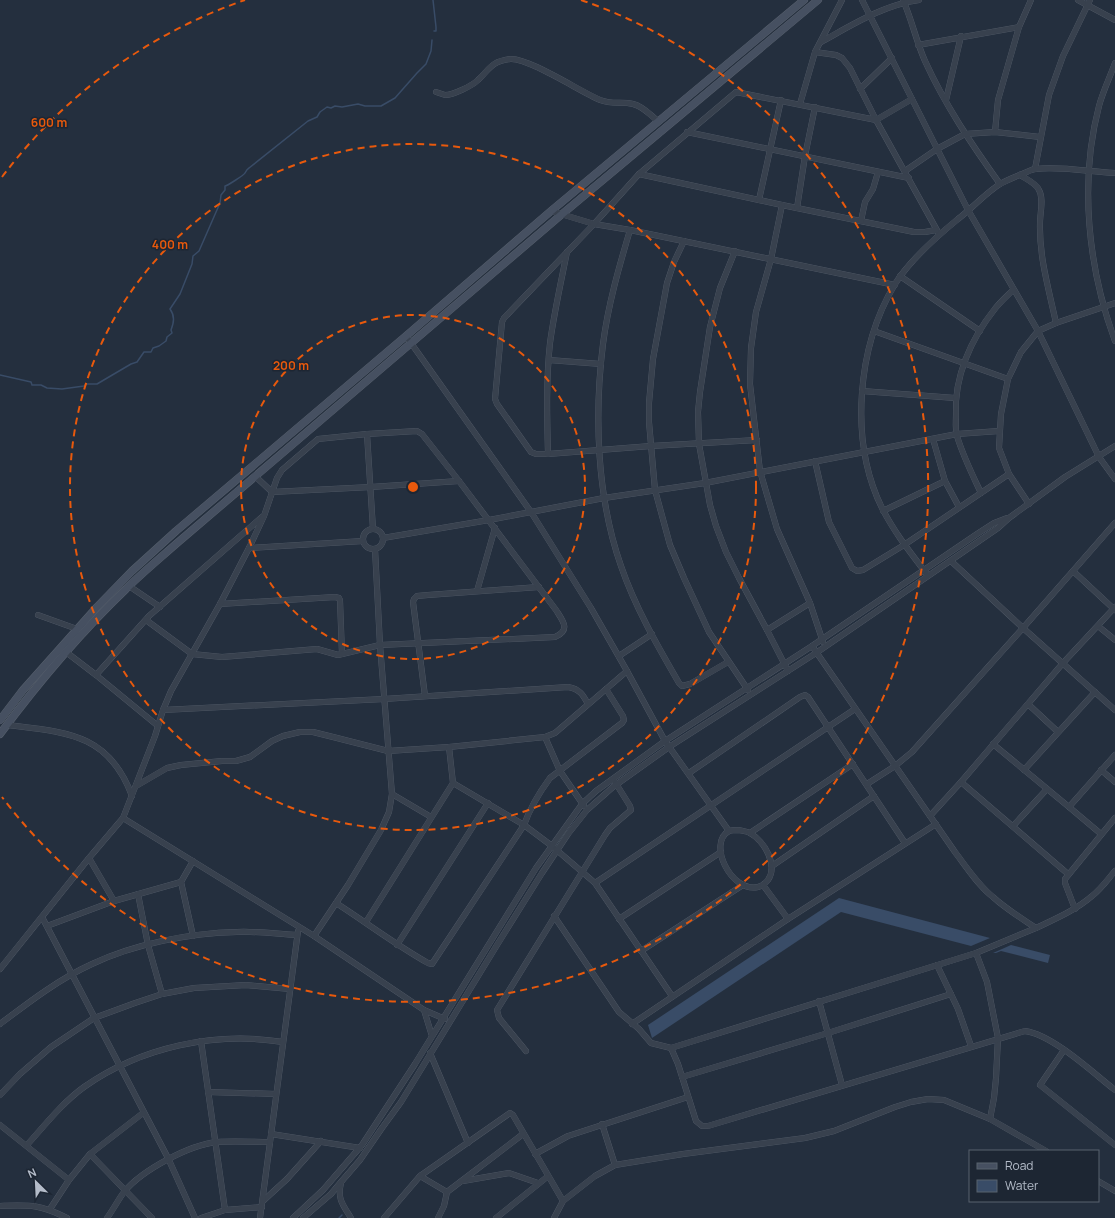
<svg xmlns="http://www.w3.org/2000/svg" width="1115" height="1218" viewBox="0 0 1115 1218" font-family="Manrope,sans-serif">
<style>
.water{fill:#394c67}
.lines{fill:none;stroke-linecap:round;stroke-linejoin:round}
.stream{stroke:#394c67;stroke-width:1.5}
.minor-casing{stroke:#565f6c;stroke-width:6}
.secondary-casing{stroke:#565f6c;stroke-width:8}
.minor{stroke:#38414e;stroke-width:5.5}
.secondary{stroke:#465061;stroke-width:7}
.ring{fill:none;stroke:#e8590c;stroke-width:2;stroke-dasharray:7 5}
.centre{fill:#e8590c;stroke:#1d2633;stroke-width:2}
.ring-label{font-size:12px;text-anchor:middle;font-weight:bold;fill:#e8590c;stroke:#1d2633;stroke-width:3;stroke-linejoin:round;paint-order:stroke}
</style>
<rect width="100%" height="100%" fill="#242f3e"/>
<g class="water">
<polygon points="839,898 990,938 971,946 841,912 652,1038 648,1025"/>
<polygon points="1011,945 1050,955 1048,963 1001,951 996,953 993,953"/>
</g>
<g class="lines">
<g class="stream">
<polyline points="433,0 436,27 436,31 434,31"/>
<path d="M0 375 31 382 32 385H41L47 388 62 389 84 386 86 384H97L131 364 137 362 144 352H151L153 348 159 346 166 341 167 337 172 333 171 330C174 322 175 316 170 309L180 294 192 264 193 256 199 251 220 203 221 195 225 190V186C227 186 244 175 245 173 246 171 247 169 249 168L308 121 317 117 320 112 327 107 331 108 335 106 342 107 358 104 365 106H381L395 98 417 73 426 64 431 51 432 40"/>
<polyline points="339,1218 342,1215"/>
</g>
<g class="minor-casing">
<g id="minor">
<polyline points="862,0 968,210 1038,331 1099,457 1115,479"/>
<path d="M903 0C912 20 916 41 925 61 945 105 972 145 1000 184"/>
<polyline points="1078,0 1115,20"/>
<path d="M821 42C852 25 883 5 919 0"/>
<polyline points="918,45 1019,27"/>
<polyline points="815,52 836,55 842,58 850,68 876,120 938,232"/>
<path d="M1115 63C1110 77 1103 91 1099 106 1079 182 1088 268 1115 341"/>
<polyline points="860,89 892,58"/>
<path d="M436 92C439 93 442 94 445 95 453 95 472 86 478 80 490 69 490 62 510 59 527 57 581 92 600 100 613 105 622 101 633 104 643 106 650 115 658 121"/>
<polyline points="946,100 961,36"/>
<polyline points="800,104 815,52 842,0"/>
<polyline points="687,132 909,178"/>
<polyline points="995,132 998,100 1019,27 1031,0"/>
<polyline points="1035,169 1049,95 1063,56 1090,0"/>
<polyline points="905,171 937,149 965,134 995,132 1040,137"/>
<polyline points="639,174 782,205 914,232 925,232 936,230"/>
<path d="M1020 175C1026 179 1036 183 1039 190 1044 199 1040 213 1040 223 1039 257 1049 290 1056 323"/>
<polyline points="759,200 781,100"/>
<polyline points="782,205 771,259 756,312 751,348 750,384 760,471 777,529 810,603"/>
<polyline points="797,208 805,156 815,107"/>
<polyline points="551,211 594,224 630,230 895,285"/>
<polyline points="861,221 865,202 873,189 878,172"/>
<path d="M630 230C619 267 608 305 603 344 594 416 597 498 621 566 635 607 657 645 679 683L682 686 690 684 728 662"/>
<polyline points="684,241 674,262 667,283 653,359 649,403 649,422 655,490 670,545 684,578 709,632 748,690"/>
<polyline points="735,251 720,288 710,327 700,392 698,412 699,444 710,505 716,526 726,552 739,578 767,630 810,603 823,642"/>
<polyline points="900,276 980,331"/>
<polyline points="874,331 1008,379"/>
<polyline points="406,336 531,512 591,608 627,671 665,741 729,831"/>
<polyline points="549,360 601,364"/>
<polyline points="862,391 955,398"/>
<polyline points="367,434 373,529"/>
<polyline points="933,439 945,481 959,507"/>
<polyline points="757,440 651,446 548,454 536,454 531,452 497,404 495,399 502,322 504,318 594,224 639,174 736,92 876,120 912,99"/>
<path d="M548 454C547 417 546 380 550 343 554 313 561 282 567 252"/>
<polyline points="815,461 829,522 852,568 857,571 863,570 904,545 1009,474"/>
<polyline points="255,476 272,492 371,487 459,481"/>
<path d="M981 493C972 474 963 456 957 436 955 429 956 421 956 414 954 377 971 339 994 310 1000 302 1007 296 1013 290"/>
<polyline points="1029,504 1009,474 999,448 1001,414 1008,379 1021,352 1038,331 1056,323 1115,303"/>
<polyline points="883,511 945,481"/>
<circle cx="373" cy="539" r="10"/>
<polyline points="383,538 489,520 604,498 705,483 957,434 999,431"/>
<polyline points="249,548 363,541"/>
<polyline points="951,561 1023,628 1115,710"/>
<polyline points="1073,571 1115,610"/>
<path d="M926 573C910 552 894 532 882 508 849 441 857 347 895 284 910 260 936 237 958 219 971 209 987 192 1000 184 1007 180 1015 177 1022 174 1027 172 1032 169 1036 169 1060 166 1091 172 1115 173"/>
<polyline points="129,586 160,607"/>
<polyline points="477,591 495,528"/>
<polyline points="220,604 335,597 339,598 340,600 342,654"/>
<polyline points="38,615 77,629"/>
<polyline points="1098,626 1115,640"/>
<polyline points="767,630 788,671"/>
<path d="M812 646 955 852C967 868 978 885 993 897 1006 909 1021 918 1036 928 1055 919 1076 910 1092 896 1101 889 1108 879 1115 871"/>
<polyline points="66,652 96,675 158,726"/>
<polyline points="619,656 652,634"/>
<polyline points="96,675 149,616 262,517"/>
<polyline points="425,696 413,602 414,599 417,596 428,595 539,587"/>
<polyline points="1028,704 1058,732"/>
<path d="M163 710 384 699 568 687C580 689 583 695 588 704"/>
<path d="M7 725C65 732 109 733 132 796"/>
<polyline points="545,737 560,771 584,806"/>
<polyline points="993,744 1069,807"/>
<polyline points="1024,770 1095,692"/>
<polyline points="1101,770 1115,782"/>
<polyline points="689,773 800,697 805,695 808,697 905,843"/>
<polyline points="453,783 524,825 552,846 595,883 672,996"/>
<polyline points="867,784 895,766 912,752 1023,628 1115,523"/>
<polyline points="136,786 167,768 181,765 222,761 236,761 250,757 272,741 283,736 300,732 313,732 337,738 388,751 449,747 545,737 555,733 627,671"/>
<polyline points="392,794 431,817"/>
<polyline points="930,816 961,782"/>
<polyline points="123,818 314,936 424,1010 445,1019"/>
<polyline points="1013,826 1047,789"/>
<path d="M739 830C742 831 747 831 750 833 765 842 778 865 768 880 765 884 762 886 758 887 731 893 707 843 729 831 732 830 736 830 739 830Z"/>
<polyline points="750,833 853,764"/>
<polyline points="1101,834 1069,807 1115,755"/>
<polyline points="89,858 114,901"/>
<polyline points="193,861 181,882 193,936"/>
<polyline points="772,866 874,796"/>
<polyline points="1068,874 961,782 1063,663 1115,607"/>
<polyline points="595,883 855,709"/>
<polyline points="763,885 788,919"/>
<polyline points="138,894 148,945 162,994"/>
<path d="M336 903C367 923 396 945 428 963L432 964 524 825C530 808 539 793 550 778L622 723 624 720 623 716 606 689"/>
<polyline points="1075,909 1065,883 1065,879 1115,818"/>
<polyline points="554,916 619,1012 639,1029 651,1043 671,1048 976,953 1036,928"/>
<polyline points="42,917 168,1158 195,1218"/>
<polyline points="619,919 721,852"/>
<polyline points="366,922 453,783 449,747"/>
<polyline points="47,926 114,901 181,882"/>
<polyline points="314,936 348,885 381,830 389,812 392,794 380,645 375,549"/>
<polyline points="397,945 488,803"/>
<polyline points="641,951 743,885"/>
<polyline points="976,953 987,982 998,1038 996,1078 994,1098 990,1119"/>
<polyline points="937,965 958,1009 971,1046"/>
<path d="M0 969 89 858 123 818 155 736 163 710 171 691 220 604 249 548 264 516 277 478 282 470 318 439 367 434 417 431 422 434 459 481 556 610C563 621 571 630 555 637L380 645 338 655 317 649 222 657 192 654 146 620"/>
<polyline points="819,1001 842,1085"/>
<polyline points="424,1010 432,1036"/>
<path d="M0 1024C29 1002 59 979 92 964 134 944 190 933 237 932 257 931 277 934 297 935"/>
<polyline points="632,1024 788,919 936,824"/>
<polyline points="201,1041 225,1210"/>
<path d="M671 1048 678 1064 696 1121 702 1126H708L1025 1031C1053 1035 1092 1072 1115 1090"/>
<polyline points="1064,1050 1040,1085 1115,1145"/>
<polyline points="526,1051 499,1018 497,1010 605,835 610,828 631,810 630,806 615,782"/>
<polyline points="430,1053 468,1143"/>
<polyline points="682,1077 828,1033 951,994"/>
<polyline points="208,1092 276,1094"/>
<polyline points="0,1095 20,1074 51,1047 94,1018 135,1003 162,994 194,988 246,985 290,989"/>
<polyline points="602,1124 615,1165"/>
<polyline points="0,1125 69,1180"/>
<polyline points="271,1134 360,1148"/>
<path d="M27 1145C45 1125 62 1103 84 1087 141 1047 215 1031 283 1042"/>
<polyline points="90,1154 152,1218"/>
<polyline points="535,1154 568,1136 688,1097"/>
<polyline points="420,1176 447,1192"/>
<polyline points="463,1181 509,1173 538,1183"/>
<polyline points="1098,1181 1115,1191"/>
<path d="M341 1183C337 1199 343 1205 351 1218"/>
<polyline points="263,1201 287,1179 321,1141"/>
<path d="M0 1206C30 1205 39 1204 67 1218"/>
<polyline points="50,1209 69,1180 90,1154 143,1113"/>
<path d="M107 1218C113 1210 118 1200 124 1192 142 1170 189 1145 217 1142 235 1141 252 1142 270 1142"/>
<polyline points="201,1218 225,1210 262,1207"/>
<polyline points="260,1218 298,931"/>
<polyline points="293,1218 323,1190 362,1145 415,1064 536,868 582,804 596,791 665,741 812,646 977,534 994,523 1007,518"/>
<polyline points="303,1218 331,1194 341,1182 360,1160 382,1128 401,1102 497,945 542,873 568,834 587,810 613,787 669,747 816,653 998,528 1009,518 1065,477 1115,446"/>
<polyline points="384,1218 420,1176 510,1113 513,1115 563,1201"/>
<polyline points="438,1218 444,1206 447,1192 523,1134"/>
<polyline points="496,1218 547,1177"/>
<polyline points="554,1218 563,1201 595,1176 615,1165 683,1154 805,1138 834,1131 895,1107 911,1102 928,1099 944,1100 990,1119 1046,1151"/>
</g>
</g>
<g class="secondary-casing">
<g id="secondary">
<polyline points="0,720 23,690 97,607 132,571 176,531 406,336 551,211 804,0"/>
<path d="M0 734C38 683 80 633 126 589 142 573 159 559 176 544L561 215 818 0"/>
</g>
</g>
<use href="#minor" class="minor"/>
<use href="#secondary" class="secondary"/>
</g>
<g class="ring">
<circle cx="413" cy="487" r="172"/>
<circle cx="413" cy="487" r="343"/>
<path d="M2 177A515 515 0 0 1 245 0M581 0A515 515 0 1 1 2 797"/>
</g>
<circle cx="413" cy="487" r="6" class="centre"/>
<g class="ring-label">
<text x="49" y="127">600 m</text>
<text x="170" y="249">400 m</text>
<text x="291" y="370">200 m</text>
</g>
<rect x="969" y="1150" width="130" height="52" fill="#1d2633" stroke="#59626f"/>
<rect x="977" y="1163" width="20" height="6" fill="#465061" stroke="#59626f"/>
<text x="1005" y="1170" font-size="12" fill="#b4bcc9">Road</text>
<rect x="977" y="1180" width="20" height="12" fill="#394c67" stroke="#59626f"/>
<text x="1005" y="1190" font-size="12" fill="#b4bcc9">Water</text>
<g transform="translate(36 1182) rotate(336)" stroke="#1d2633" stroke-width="3" paint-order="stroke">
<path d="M0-3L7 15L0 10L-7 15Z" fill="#b4bcc9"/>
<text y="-6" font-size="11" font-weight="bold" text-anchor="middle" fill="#b4bcc9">N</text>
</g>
</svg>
